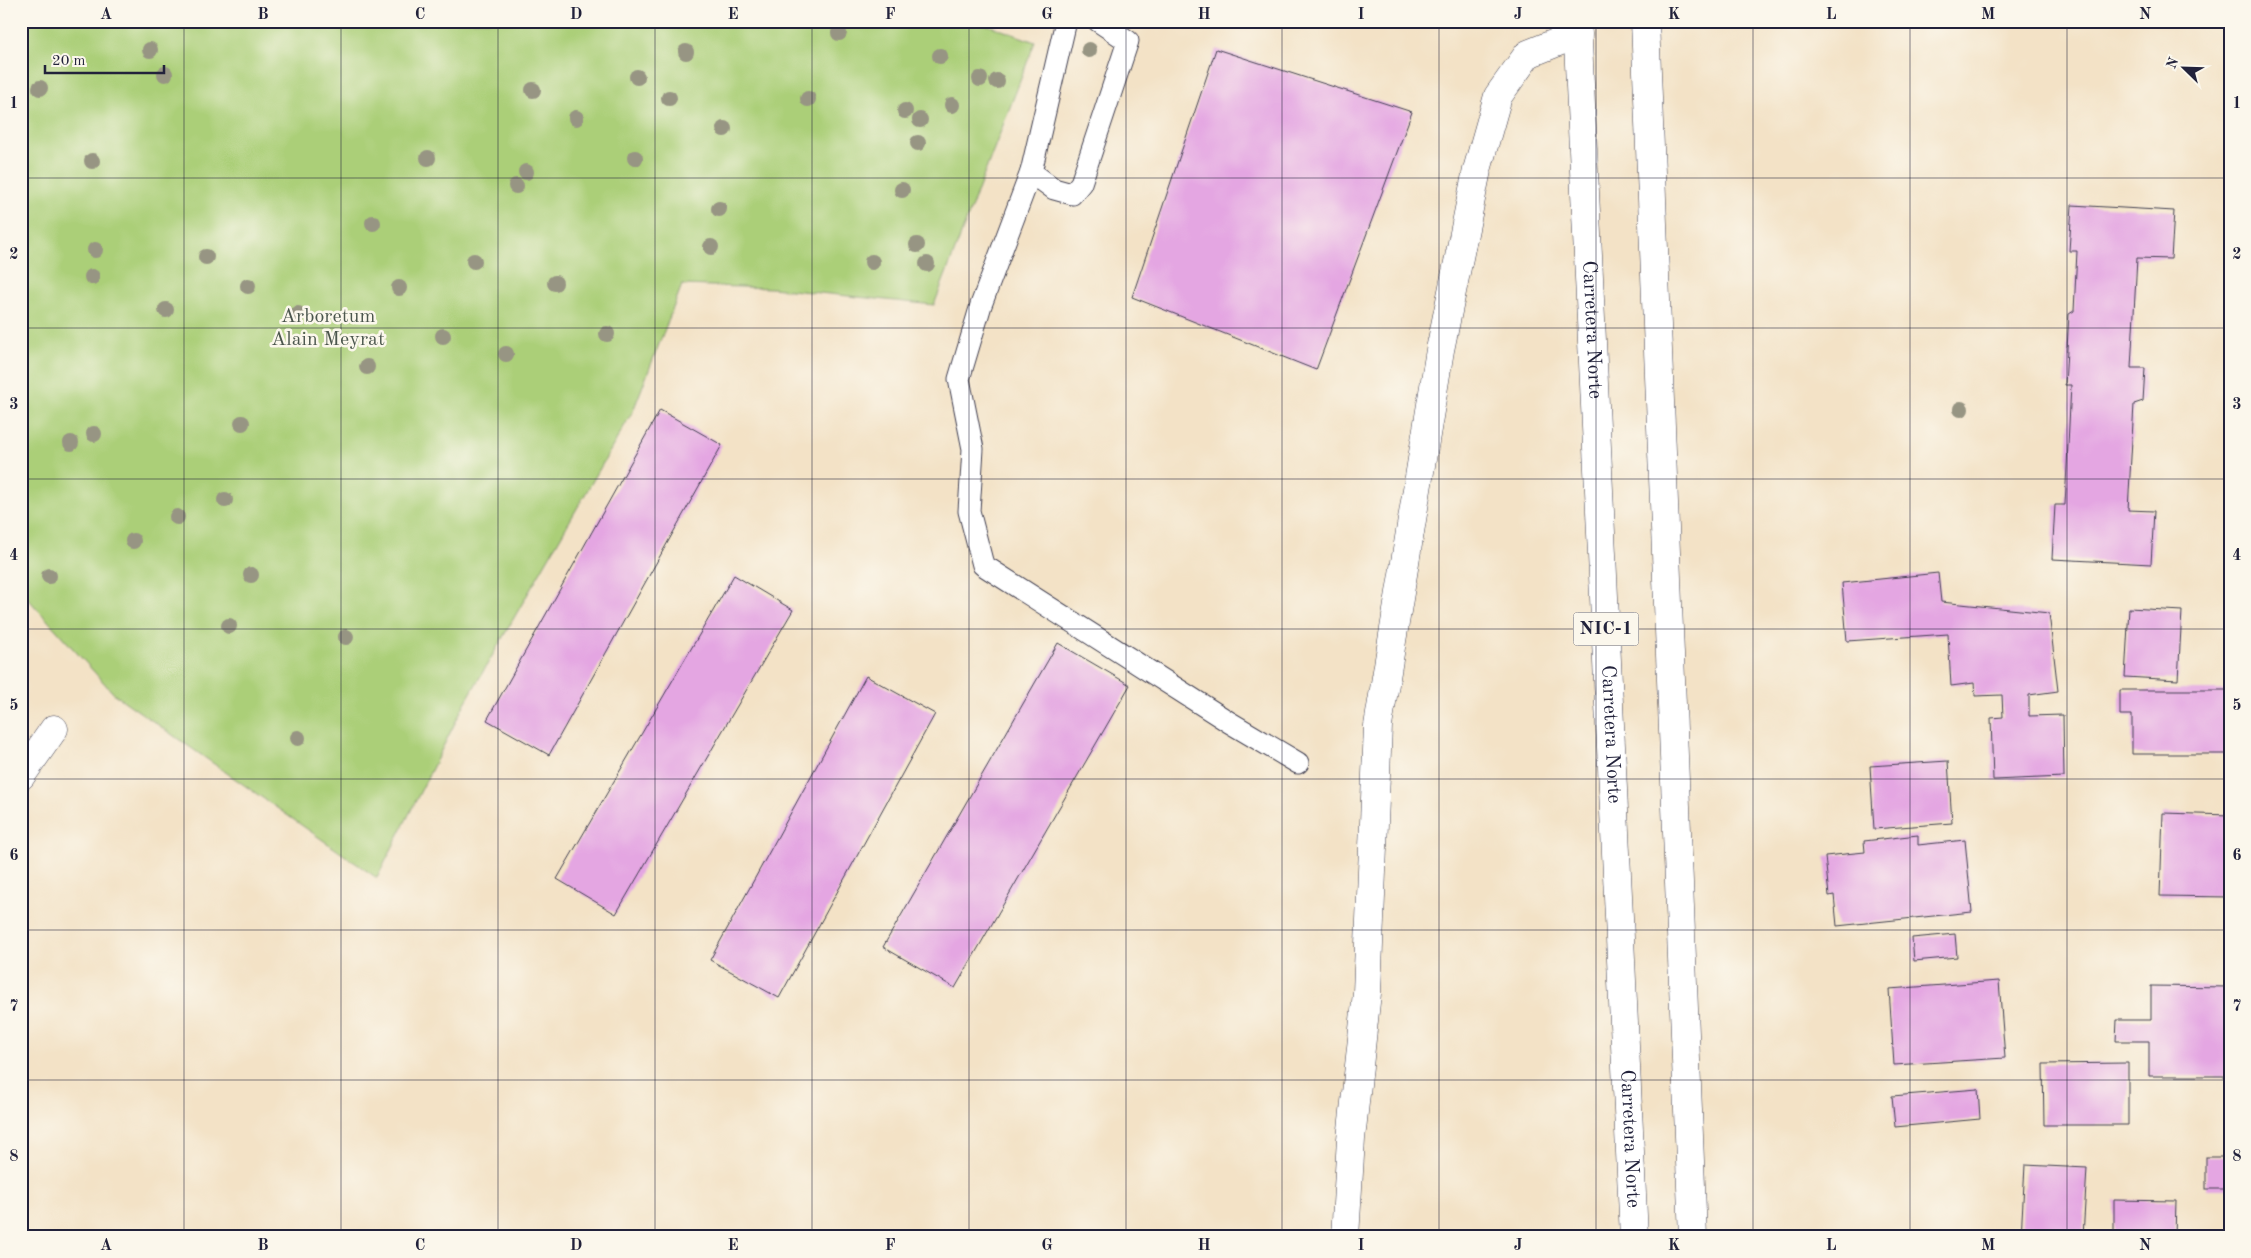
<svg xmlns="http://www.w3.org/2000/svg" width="2251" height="1258" viewBox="0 0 2251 1258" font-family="'Old Standard TT',serif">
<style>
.green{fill:#abcf78;stroke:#66785a}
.building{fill:#e4a6e2}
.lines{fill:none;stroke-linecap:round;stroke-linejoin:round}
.lane-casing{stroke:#413f50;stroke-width:23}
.street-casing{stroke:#413f50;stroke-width:29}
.highway-casing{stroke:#413f50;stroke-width:29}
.lane{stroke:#fff;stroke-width:21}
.street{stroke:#fff;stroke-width:28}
.highway{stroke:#fff;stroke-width:28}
.tree{fill:#979583}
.grid{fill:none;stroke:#22223b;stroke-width:1;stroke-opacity:0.55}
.labels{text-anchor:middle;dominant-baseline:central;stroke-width:5;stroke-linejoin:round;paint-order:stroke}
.shield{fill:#fbf7ec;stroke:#636270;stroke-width:1}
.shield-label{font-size:19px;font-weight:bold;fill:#22223b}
.park-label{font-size:20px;fill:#4b564d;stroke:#fbf7ec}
.street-label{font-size:20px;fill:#22223b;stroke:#fbf7ec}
.neatline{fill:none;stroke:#22223b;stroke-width:2}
.grid-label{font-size:16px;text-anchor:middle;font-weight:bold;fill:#22223b}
</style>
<rect width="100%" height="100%" fill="#fbf7ec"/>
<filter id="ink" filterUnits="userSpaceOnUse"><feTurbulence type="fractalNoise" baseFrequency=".02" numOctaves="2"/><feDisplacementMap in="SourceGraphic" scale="10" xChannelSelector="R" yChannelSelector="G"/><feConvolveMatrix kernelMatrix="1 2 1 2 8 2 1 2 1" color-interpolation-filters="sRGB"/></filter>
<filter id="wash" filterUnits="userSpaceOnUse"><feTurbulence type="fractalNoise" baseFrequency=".0096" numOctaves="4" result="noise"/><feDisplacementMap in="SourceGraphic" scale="20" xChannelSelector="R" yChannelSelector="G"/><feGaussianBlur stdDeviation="1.12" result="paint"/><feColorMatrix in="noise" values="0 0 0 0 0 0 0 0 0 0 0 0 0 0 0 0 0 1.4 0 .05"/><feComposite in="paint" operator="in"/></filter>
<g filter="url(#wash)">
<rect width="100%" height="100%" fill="#f3e2c6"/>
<polygon class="green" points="21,21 977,21 1035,42 934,305 772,288 682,285 633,411 465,703 377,878 114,694 21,591"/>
<g id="blocks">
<g class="building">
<polygon points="1216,49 1412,112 1316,370 1132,297"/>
<polygon points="2072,205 2174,211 2171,259 2137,258 2131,368 2145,368 2143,401 2134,404 2128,510 2154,511 2151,564 2052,559 2055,505 2065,505 2071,385 2065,385 2069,314 2074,311 2077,251 2069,251"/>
<polygon points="660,410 722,445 549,755 487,720"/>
<polygon points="1938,573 1941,602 2049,613 2058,691 2029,695 2029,716 2063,715 2064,777 1993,780 1991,718 2003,717 2002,695 1975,696 1974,683 1951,686 1948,634 1847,641 1842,583"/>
<polygon points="734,575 793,610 616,914 557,879"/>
<polygon points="2129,608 2182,611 2178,680 2125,677"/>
<polygon points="1058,643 1130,685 955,988 883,947"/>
<polygon points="866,676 935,714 779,998 710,960"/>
<polygon points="2120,690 2230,690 2230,754 2132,754 2132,715 2120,715"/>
<polygon points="1948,761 1952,823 1874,829 1870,766"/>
<polygon points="2163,813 2230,815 2230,897 2160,896"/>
<polygon points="1918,835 1918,845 1965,840 1972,912 1837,926 1834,895 1829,896 1825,856 1865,852 1864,841"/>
<polygon points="1955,934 1957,957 1914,961 1912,938"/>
<polygon points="1999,981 2005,1058 1894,1065 1889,989"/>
<polygon points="2151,986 2230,987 2230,1076 2149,1076 2149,1041 2116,1041 2117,1020 2151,1020"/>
<polygon points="2128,1063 2128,1125 2044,1125 2043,1064"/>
<polygon points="1978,1089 1980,1119 1895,1127 1892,1096"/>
<rect x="2206" y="1157" width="24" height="32"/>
<polygon points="2025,1165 2087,1168 2083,1237 2021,1237"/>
<polygon points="2114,1200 2176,1201 2175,1237 2114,1237"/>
</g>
</g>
</g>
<g filter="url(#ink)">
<use href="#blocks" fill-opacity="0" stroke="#413f50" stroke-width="1"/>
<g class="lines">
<g class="lane-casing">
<g id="lane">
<polyline points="1066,21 1031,172 1054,189 1072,194 1081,183 1128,41 1098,21"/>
<polyline points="1031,172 981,305 959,379 973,449 969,511 983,565 1229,722 1298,763"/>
</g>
</g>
<g class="street-casing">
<g id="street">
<polyline points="21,776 54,729"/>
<polyline points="1345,1237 1351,1139 1367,993 1378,726 1440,350 1477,170 1498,96 1528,54 1578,34"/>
</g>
</g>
<g class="highway-casing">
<g id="highway">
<path id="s1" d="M1577 21 1634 1237"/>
<polyline points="1645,21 1693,1237"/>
</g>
</g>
<use href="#lane" class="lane"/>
<use href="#street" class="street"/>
<use href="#highway" class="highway"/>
</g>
<g class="tree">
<circle cx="839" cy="33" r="8"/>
<circle cx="150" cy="50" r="8"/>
<circle cx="1089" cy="50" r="8"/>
<circle cx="686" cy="52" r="8"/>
<circle cx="940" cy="56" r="8"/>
<circle cx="165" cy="74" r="8"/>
<circle cx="637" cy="77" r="8"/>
<circle cx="980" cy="79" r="8"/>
<circle cx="997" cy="81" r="8"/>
<circle cx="40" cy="88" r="8"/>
<circle cx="533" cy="90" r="8"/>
<circle cx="669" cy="98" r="8"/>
<circle cx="808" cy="99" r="8"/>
<circle cx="952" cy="105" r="8"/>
<circle cx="905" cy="111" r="8"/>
<circle cx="576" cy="118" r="8"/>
<circle cx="920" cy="120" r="8"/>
<circle cx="724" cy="129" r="8"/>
<circle cx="918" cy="143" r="8"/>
<circle cx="428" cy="158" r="8"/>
<circle cx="635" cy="158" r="8"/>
<circle cx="92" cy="161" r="8"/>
<circle cx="526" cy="172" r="8"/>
<circle cx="516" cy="186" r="8"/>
<circle cx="902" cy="190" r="8"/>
<circle cx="719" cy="209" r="8"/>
<circle cx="373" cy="223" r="8"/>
<circle cx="917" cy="245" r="8"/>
<circle cx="711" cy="247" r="8"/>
<circle cx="95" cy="250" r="8"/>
<circle cx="206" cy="257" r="8"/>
<circle cx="474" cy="261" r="8"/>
<circle cx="872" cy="262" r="8"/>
<circle cx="927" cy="264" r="8"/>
<circle cx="92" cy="277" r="8"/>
<circle cx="555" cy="283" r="8"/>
<circle cx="248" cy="286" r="8"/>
<circle cx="399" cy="288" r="8"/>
<circle cx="166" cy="310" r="8"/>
<circle cx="298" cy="314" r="8"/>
<circle cx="607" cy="334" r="8"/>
<circle cx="443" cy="336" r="8"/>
<circle cx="506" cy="354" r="8"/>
<circle cx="367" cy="367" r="8"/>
<circle cx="1961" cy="409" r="8"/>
<circle cx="242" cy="423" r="8"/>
<circle cx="94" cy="434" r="8"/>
<circle cx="71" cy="443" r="8"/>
<circle cx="225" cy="500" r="8"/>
<circle cx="177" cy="517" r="8"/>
<circle cx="133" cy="541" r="8"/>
<circle cx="251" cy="575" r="8"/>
<circle cx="49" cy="576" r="8"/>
<circle cx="229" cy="626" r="8"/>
<circle cx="346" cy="637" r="8"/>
<circle cx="298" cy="738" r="8"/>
</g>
</g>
<path class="grid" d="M184 21V1237M341 21V1237M498 21V1237M655 21V1237M812 21V1237M969 21V1237M1126 21V1237M1282 21V1237M1439 21V1237M1596 21V1237M1753 21V1237M1910 21V1237M2067 21V1237M21 178H2230M21 328H2230M21 479H2230M21 629H2230M21 779H2230M21 930H2230M21 1080H2230"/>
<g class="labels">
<rect class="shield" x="1573.5" y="612.5" width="65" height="33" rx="4"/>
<g class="shield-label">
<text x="1606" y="629">NIC-1</text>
</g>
<g class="park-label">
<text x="328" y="317">Arboretum<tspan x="328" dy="23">Alain Meyrat</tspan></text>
</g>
<g class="street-label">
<text stroke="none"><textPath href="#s1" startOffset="309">Carretera Norte</textPath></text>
<text stroke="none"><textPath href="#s1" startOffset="714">Carretera Norte</textPath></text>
<text stroke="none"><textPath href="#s1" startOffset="1119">Carretera Norte</textPath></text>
</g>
</g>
<rect width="2251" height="1258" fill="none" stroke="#fbf7ec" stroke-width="55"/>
<g transform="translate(2184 68) rotate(293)" stroke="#fbf7ec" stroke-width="4" paint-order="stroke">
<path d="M0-4L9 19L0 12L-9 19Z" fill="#22223b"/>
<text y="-8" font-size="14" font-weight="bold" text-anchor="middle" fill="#22223b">N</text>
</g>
<path d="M45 65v8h119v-8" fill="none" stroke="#22223b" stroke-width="2.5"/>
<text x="52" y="65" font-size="15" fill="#22223b" stroke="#fbf7ec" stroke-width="4" paint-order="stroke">20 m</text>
<rect x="28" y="28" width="2196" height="1202" class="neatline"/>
<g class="grid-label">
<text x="106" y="19">A</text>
<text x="263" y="19">B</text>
<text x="420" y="19">C</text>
<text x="576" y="19">D</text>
<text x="733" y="19">E</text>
<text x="890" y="19">F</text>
<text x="1047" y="19">G</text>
<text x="1204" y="19">H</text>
<text x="1361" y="19">I</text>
<text x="1518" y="19">J</text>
<text x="1674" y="19">K</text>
<text x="1831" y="19">L</text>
<text x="1988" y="19">M</text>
<text x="2145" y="19">N</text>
<text x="14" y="108">1</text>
<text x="2237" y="108">1</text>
<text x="14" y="259">2</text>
<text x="2237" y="259">2</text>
<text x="14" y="409">3</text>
<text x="2237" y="409">3</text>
<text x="14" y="560">4</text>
<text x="2237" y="560">4</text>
<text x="14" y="710">5</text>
<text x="2237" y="710">5</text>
<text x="14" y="860">6</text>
<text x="2237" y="860">6</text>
<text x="14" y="1011">7</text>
<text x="2237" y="1011">7</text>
<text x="14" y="1161">8</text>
<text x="2237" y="1161">8</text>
<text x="106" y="1250">A</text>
<text x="263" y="1250">B</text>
<text x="420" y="1250">C</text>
<text x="576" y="1250">D</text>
<text x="733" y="1250">E</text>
<text x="890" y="1250">F</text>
<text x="1047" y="1250">G</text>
<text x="1204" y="1250">H</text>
<text x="1361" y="1250">I</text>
<text x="1518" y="1250">J</text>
<text x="1674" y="1250">K</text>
<text x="1831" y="1250">L</text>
<text x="1988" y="1250">M</text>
<text x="2145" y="1250">N</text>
</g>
</svg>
